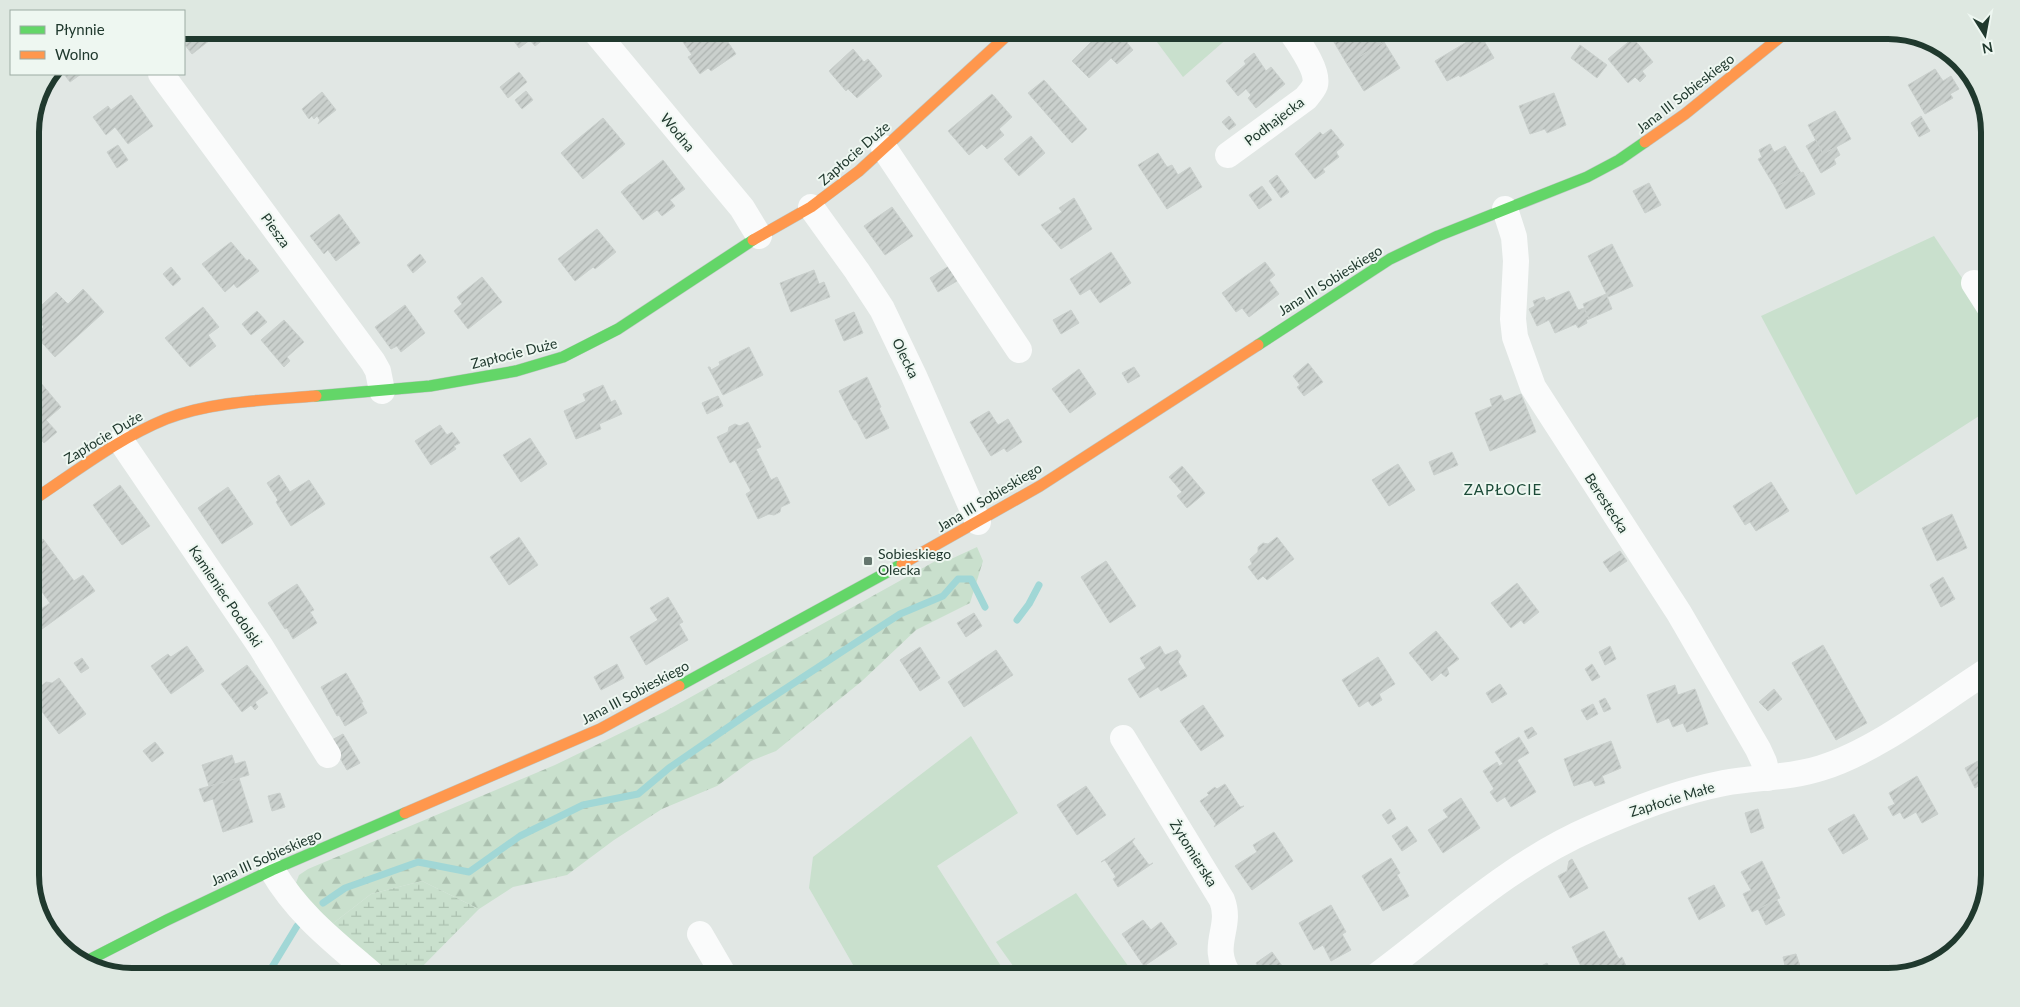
<svg xmlns="http://www.w3.org/2000/svg" width="2020" height="1007" viewBox="0 0 2020 1007" font-family="Lato,sans-serif">
<style>
.grass{fill:#c9e0cd}
.forest{fill:url(#forest-firs)}
.wetland{fill:url(#wetland-marsh)}
.lines{fill:none;stroke-linecap:round;stroke-linejoin:round}
.stream{stroke:#a1d7d6;stroke-width:7}
.building{fill:url(#building-hatch);stroke:#cad0cd}
.fast-casing{stroke:#bdc6c2;stroke-width:12}
.slow-casing{stroke:#bdc6c2;stroke-width:12}
.street{stroke:#fafbfb;stroke-width:26}
.fast{stroke:#63d668;stroke-width:11}
.slow{stroke:#ff974d;stroke-width:11}
.poi-dot{fill:#64766e;stroke:#eef7f1;stroke-width:2}
.labels{text-anchor:middle;dominant-baseline:central;stroke-width:4;stroke-linejoin:round;paint-order:stroke}
.street-label{font-size:14px;fill:#20392e;stroke:#eef7f1}
.poi-label{font-size:14px;fill:#20392e;stroke:#eef7f1;text-anchor:start}
.neighbourhood-label{font-size:15px;letter-spacing:1px;fill:#1c4b38;stroke:#eef7f1}
.rim{fill:none;stroke:#20392e;stroke-width:6}
</style>
<defs>
<pattern id="forest-firs" width="22" height="20" patternUnits="userSpaceOnUse" patternTransform="scale(1.25)"><rect width="22" height="20" fill="#c9e0cd"/><path d="M5 1l3.5 6h-7zM16 11l3.5 6h-7z" fill="#acc1b0"/></pattern>
<pattern id="wetland-marsh" width="20" height="14" patternUnits="userSpaceOnUse" patternTransform="scale(1.25)"><rect width="20" height="14" fill="#c9e0cd"/><path d="M1 5h8M5 5V1M11 12h8M15 12V8" fill="none" stroke="#acc1b0"/></pattern>
<pattern id="building-hatch" width="6" height="6" patternUnits="userSpaceOnUse" patternTransform="scale(1.25)"><rect width="6" height="6" fill="#cad0cd"/><path d="M-1 1l2-2M0 6l6-6M5 7l2-2" fill="none" stroke="#adb3b0"/></pattern>
</defs>
<rect width="100%" height="100%" fill="#e1e7e4"/>
<g class="grass">
<polygon points="1148,30 1237,30 1183,77"/>
<polygon points="1934,236 1990,320 1990,409 1856,495 1761,316"/>
<polygon points="971,736 1018,813 937,866 1008,977 860,977 809,888 813,857"/>
<polygon points="1076,893 1136,977 1021,977 996,942"/>
</g>
<polygon class="forest" points="977,547 983,561 970,603 916,630 862,681 776,751 751,761 717,786 662,809 614,840 567,875 513,887 479,909 422,881 371,894 327,928 296,883 299,875 308,869 555,765 664,712 948,554 951,559"/>
<polygon class="wetland" points="422,881 479,909 412,977 383,977 327,928 371,894"/>
<g class="lines">
<g class="stream">
<polyline points="1017,620 1029,604 1039,585"/>
<polyline points="323,903 345,888 418,862 469,872 520,836 583,805 638,794 669,768 759,706 846,649 900,614 943,596 958,579 971,579 985,607"/>
<polyline points="269,972 297,926"/>
</g>
</g>
<g class="building">
<polygon points="184,30 223,30 192,54 185,45 184,46"/>
<polygon points="506,30 545,30 549,35 535,46 530,40 519,48"/>
<polygon points="701,30 714,30 719,37 723,35 736,54 711,71 708,68 700,74 688,57 692,55 683,42"/>
<polygon points="1103,30 1131,30 1134,33 1133,38 1127,43 1133,50 1117,64 1111,58 1089,78 1072,61"/>
<polygon points="1342,30 1376,30 1384,42 1347,64 1331,37"/>
<polygon points="1480,34 1494,58 1460,77 1459,75 1447,81 1435,61"/>
<polygon points="1633,38 1653,62 1642,71 1646,76 1640,82 1635,77 1628,83 1608,59"/>
<polygon points="1384,42 1400,68 1364,91 1347,64"/>
<polygon points="1580,45 1607,65 1597,78 1571,58"/>
<polygon points="853,49 864,62 868,59 882,76 857,98 848,89 846,91 829,71"/>
<polygon points="1254,53 1266,71 1271,67 1285,84 1256,108 1248,98 1251,95 1246,89 1238,96 1226,81 1246,64 1244,61"/>
<polygon points="1935,69 1943,81 1951,76 1959,89 1950,94 1953,98 1925,114 1908,85"/>
<polygon points="519,72 527,82 508,98 500,87"/>
<polygon points="64,74 81,74 70,82"/>
<polygon points="1044,80 1087,129 1072,143 1028,93"/>
<polygon points="526,91 533,100 522,109 515,100"/>
<polygon points="322,92 336,110 318,124 320,120 317,116 314,119 312,116 309,119 302,109"/>
<polygon points="1554,93 1566,125 1547,133 1545,129 1530,134 1519,106"/>
<polygon points="992,94 1012,117 999,129 1004,135 987,149 982,144 969,155 948,131"/>
<polygon points="131,95 153,126 128,144 115,127 106,135 93,117 108,106 111,110"/>
<polygon points="1835,111 1851,139 1823,154 1808,125"/>
<polygon points="1229,116 1236,125 1229,130 1222,122"/>
<polygon points="1921,116 1930,131 1919,137 1911,123"/>
<polygon points="603,118 625,144 583,179 561,153"/>
<polygon points="1331,129 1344,145 1336,152 1339,157 1323,169 1325,172 1315,179 1295,154 1320,132 1323,135"/>
<polygon points="1031,136 1045,153 1019,176 1004,159"/>
<polygon points="1816,140 1823,154 1836,147 1840,155 1834,159 1836,164 1821,173 1806,146"/>
<polygon points="1770,144 1774,152 1785,146 1801,173 1775,187 1758,159 1762,157 1759,150"/>
<polygon points="118,145 128,160 117,168 107,152"/>
<polygon points="1158,153 1167,167 1172,165 1178,175 1190,167 1202,187 1167,209 1138,165"/>
<polygon points="663,160 685,189 670,200 675,206 662,216 657,210 643,220 621,192 629,185 632,184"/>
<polygon points="1803,172 1815,194 1786,209 1775,187"/>
<polygon points="1277,175 1289,192 1281,198 1269,181"/>
<polygon points="1649,183 1661,205 1645,213 1633,191"/>
<polygon points="1262,186 1272,200 1259,209 1249,195"/>
<polygon points="1074,198 1092,229 1061,249 1041,225 1062,212 1059,208"/>
<polygon points="892,207 913,236 885,255 864,226"/>
<polygon points="339,214 360,243 336,261 328,250 324,254 310,236"/>
<polygon points="597,229 616,252 595,269 593,267 575,281 558,259"/>
<polygon points="231,242 247,261 249,259 259,271 237,288 234,284 225,292 202,264"/>
<polygon points="1612,244 1633,286 1608,297 1588,256"/>
<polygon points="1111,252 1131,283 1100,303 1090,289 1080,295 1070,279"/>
<polygon points="420,254 426,262 413,273 407,265"/>
<polygon points="1265,262 1275,275 1269,280 1279,294 1249,317 1242,308 1236,312 1222,293"/>
<polygon points="949,266 957,281 938,292 930,278"/>
<polygon points="171,267 181,279 173,286 163,274"/>
<polygon points="814,270 819,284 824,282 830,297 791,312 780,283"/>
<polygon points="482,277 502,302 468,329 454,311 462,304 457,297"/>
<polygon points="30,284 36,291 30,296"/>
<polygon points="83,289 104,312 55,357 35,335 44,327 32,314 56,292 68,304"/>
<polygon points="1569,291 1578,310 1584,308 1589,319 1586,320 1587,323 1578,328 1576,324 1555,333 1549,320 1537,326 1529,309 1535,306 1533,301 1544,297 1546,301"/>
<polygon points="1606,294 1612,309 1589,319 1583,304"/>
<polygon points="405,305 425,333 401,352 397,346 391,349 375,327"/>
<polygon points="203,307 219,327 208,335 216,346 190,367 165,338"/>
<polygon points="1071,310 1079,323 1061,334 1053,320"/>
<polygon points="257,311 267,322 251,335 242,324"/>
<polygon points="854,312 863,333 844,341 835,320"/>
<polygon points="284,320 304,342 287,357 290,361 284,367 261,340"/>
<polygon points="749,347 763,375 723,395 708,367 710,367 711,370 720,365 719,362"/>
<polygon points="1308,363 1323,382 1304,396 1297,387 1300,385 1293,376"/>
<polygon points="1134,367 1140,376 1128,383 1122,373"/>
<polygon points="1079,369 1096,394 1070,413 1052,389"/>
<polygon points="30,370 61,407 46,420 57,432 44,443 30,427"/>
<polygon points="867,377 881,407 879,408 889,428 866,439 856,420 854,420 839,391"/>
<polygon points="603,385 611,402 615,400 622,414 599,424 601,429 576,439 564,411 586,401 583,394"/>
<polygon points="1521,394 1536,432 1490,451 1475,413 1492,406 1490,399 1501,395 1504,401"/>
<polygon points="718,396 723,406 707,414 702,403"/>
<polygon points="989,411 998,425 1008,419 1022,442 1007,452 1004,448 991,456 970,422"/>
<polygon points="748,422 761,447 756,449 764,465 743,476 735,460 730,463 717,437 728,432 729,427 735,424 740,426"/>
<polygon points="440,425 447,435 452,432 460,443 454,446 456,449 431,465 415,441"/>
<polygon points="530,438 547,464 521,482 503,455"/>
<polygon points="1452,452 1458,465 1434,475 1429,462"/>
<polygon points="1398,464 1415,490 1389,506 1372,480"/>
<polygon points="764,465 771,480 777,477 790,503 781,507 780,512 774,515 769,514 758,519 746,494 751,491 743,476"/>
<polygon points="1182,466 1205,493 1187,508 1177,496 1182,492 1169,477"/>
<polygon points="279,475 290,492 309,480 325,504 291,526 276,502 278,500 267,483"/>
<polygon points="1771,482 1789,511 1756,531 1750,522 1745,525 1733,506"/>
<polygon points="120,485 150,526 122,545 93,505"/>
<polygon points="228,487 253,524 222,544 198,508"/>
<polygon points="1990,497 1990,524 1980,502"/>
<polygon points="1952,514 1967,548 1937,561 1922,528"/>
<polygon points="519,537 538,565 509,585 490,557"/>
<polygon points="1277,537 1294,559 1267,580 1263,576 1258,580 1248,567 1252,564 1250,559 1258,552 1258,547 1263,543 1268,544"/>
<polygon points="43,539 74,581 83,575 95,591 42,629 32,615 50,603 37,585 38,584 37,582 31,587 30,585 30,548"/>
<polygon points="1620,551 1627,561 1610,572 1603,562"/>
<polygon points="1106,561 1136,606 1110,623 1081,577"/>
<polygon points="1943,577 1955,599 1941,607 1930,585"/>
<polygon points="1517,583 1539,612 1524,624 1521,620 1511,628 1491,603 1500,597"/>
<polygon points="297,584 314,610 310,612 317,623 293,639 287,628 285,629 268,603"/>
<polygon points="668,597 683,622 679,624 688,640 646,665 630,637 658,620 650,608"/>
<polygon points="974,613 982,626 966,637 957,623"/>
<polygon points="1436,631 1459,659 1447,668 1449,674 1446,677 1441,673 1432,681 1409,653"/>
<polygon points="1823,645 1867,723 1836,740 1792,663"/>
<polygon points="187,646 204,671 171,694 151,666 168,654 171,657"/>
<polygon points="1160,646 1165,655 1177,650 1181,656 1178,662 1187,676 1161,691 1158,687 1140,698 1128,679 1146,668 1140,658"/>
<polygon points="1610,646 1616,659 1605,665 1599,652"/>
<polygon points="920,647 940,678 920,691 900,660"/>
<polygon points="996,650 1013,675 964,707 948,682"/>
<polygon points="1378,657 1395,684 1379,694 1382,700 1372,706 1368,701 1359,707 1342,680"/>
<polygon points="82,658 89,668 81,673 74,663"/>
<polygon points="617,664 624,678 601,690 594,677"/>
<polygon points="1592,664 1600,677 1592,681 1585,669"/>
<polygon points="247,665 268,693 255,702 258,707 255,710 251,705 242,712 221,684"/>
<polygon points="346,673 363,702 361,702 367,713 345,726 339,715 337,716 321,687"/>
<polygon points="59,678 86,714 59,734 32,698 39,693 40,687 46,682 52,683"/>
<polygon points="1500,684 1507,694 1492,703 1486,693"/>
<polygon points="1675,685 1678,695 1695,689 1708,724 1687,732 1683,723 1673,727 1669,718 1657,723 1647,695"/>
<polygon points="1774,689 1782,699 1768,711 1759,702"/>
<polygon points="1605,698 1611,709 1604,712 1599,701"/>
<polygon points="1593,704 1598,714 1587,720 1581,710"/>
<polygon points="1203,705 1224,736 1201,751 1180,721"/>
<polygon points="1532,727 1537,734 1528,739 1524,731"/>
<polygon points="343,734 360,763 347,770 330,741"/>
<polygon points="1519,737 1529,753 1517,760 1536,792 1511,807 1505,797 1497,802 1490,792 1494,789 1483,771 1497,762 1499,766 1503,764 1495,752"/>
<polygon points="1611,741 1621,768 1602,776 1605,783 1595,786 1592,780 1574,786 1564,759"/>
<polygon points="155,742 164,753 152,762 143,751"/>
<polygon points="232,755 235,764 245,761 249,775 209,786 202,765"/>
<polygon points="1978,761 1987,780 1990,778 1990,806 1980,785 1975,788 1965,768"/>
<polygon points="1917,776 1938,814 1922,823 1916,812 1904,819 1900,812 1893,816 1888,807 1895,804 1889,793"/>
<polygon points="239,778 253,822 223,832 213,799 204,802 199,789"/>
<polygon points="1225,784 1240,807 1244,806 1214,827 1216,824 1200,801 1209,795 1207,793 1215,787 1217,789"/>
<polygon points="1086,786 1106,815 1077,835 1057,805"/>
<polygon points="280,793 285,807 272,811 268,796"/>
<polygon points="1461,798 1480,828 1443,853 1428,830 1448,817 1443,810"/>
<polygon points="1390,809 1396,819 1388,824 1382,815"/>
<polygon points="1758,809 1764,828 1751,833 1745,813"/>
<polygon points="1854,814 1868,839 1843,854 1828,829"/>
<polygon points="1407,826 1417,841 1402,851 1392,836"/>
<polygon points="1274,832 1293,861 1252,890 1235,866 1257,852 1253,845"/>
<polygon points="1135,838 1132,842 1149,865 1153,863 1118,887 1113,879 1116,877 1105,860 1101,862"/>
<polygon points="1391,858 1400,873 1397,875 1409,896 1383,911 1362,876"/>
<polygon points="1572,859 1588,888 1570,898 1558,876 1567,871 1569,861"/>
<polygon points="1762,861 1780,898 1752,912 1743,894 1751,890 1741,872"/>
<polygon points="1714,885 1725,906 1699,920 1688,898"/>
<polygon points="1777,900 1785,915 1766,925 1758,909"/>
<polygon points="1331,905 1346,932 1342,934 1351,950 1331,961 1323,945 1314,950 1299,923"/>
<polygon points="1143,920 1151,930 1161,922 1177,944 1144,966 1122,934"/>
<polygon points="1604,931 1619,959 1622,957 1631,977 1586,977 1572,947"/>
<polygon points="1272,952 1290,977 1265,977 1256,963"/>
<polygon points="1796,954 1800,966 1786,970 1783,957"/>
<polygon points="1547,963 1554,977 1520,977"/>
<polygon points="667,966 674,977 649,977"/>
<polygon points="1804,971 1806,977 1784,977"/>
<polygon points="139,972 142,977 130,977"/>
</g>
<g class="lines">
<g class="fast-casing">
<g id="fast">
<polyline points="1258,345 1390,259 1438,236 1587,177 1619,160 1645,142"/>
<polyline points="316,396 430,386 516,371 563,357 618,329 753,240"/>
<polyline points="679,686 902,564"/>
<polyline points="83,963 167,920 272,870 405,813"/>
</g>
</g>
<g class="slow-casing">
<g id="slow">
<polyline points="1645,142 1685,114 1789,30"/>
<polyline points="753,240 811,207 859,171 1013,30"/>
<path d="M30 502C74 473 117 439 166 419 211 401 268 400 316 396"/>
<polyline points="902,564 1040,486 1258,345"/>
<polyline points="405,813 600,729 679,686"/>
</g>
</g>
<g class="street">
<polyline points="594,30 742,208 759,236"/>
<polyline points="161,74 373,362 378,371 382,391"/>
<polyline points="884,148 1019,350"/>
<path d="M1228 155 1306 98C1309 94 1313 90 1315 85 1319 70 1298 42 1290 30"/>
<polyline points="811,207 857,271 882,309 914,376 978,522"/>
<polyline points="1505,209 1514,237 1516,261 1513,319 1515,337 1533,387 1679,613 1758,749 1764,762 1768,778"/>
<polyline points="1974,283 1990,308"/>
<polyline points="121,441 261,647 328,755"/>
<path d="M1123 738 1222 900C1233 929 1208 945 1230 977"/>
<path d="M272 870C299 916 336 943 375 977"/>
<polyline points="700,934 725,977"/>
<path d="M1375 977C1445 925 1511 863 1592 828 1635 809 1678 792 1724 783 1756 777 1790 778 1821 768 1879 750 1939 701 1990 669"/>
</g>
<use href="#fast" class="fast"/>
<use href="#slow" class="slow"/>
</g>
<rect class="poi-dot" x="863" y="556" width="10" height="10" rx="2.5"/>
<g class="labels">
<g class="street-label">
<text transform="translate(1685 93) rotate(-38)">Jana III Sobieskiego</text>
<text transform="translate(1274 121) rotate(-37)">Podhajecka</text>
<text transform="translate(678 132) rotate(50)">Wodna</text>
<text transform="translate(854 153) rotate(-41)">Zapłocie Duże</text>
<text transform="translate(276 230) rotate(54)">Piesza</text>
<text transform="translate(1330 280) rotate(-32)">Jana III Sobieskiego</text>
<text transform="translate(514 353) rotate(-14)">Zapłocie Duże</text>
<text transform="translate(906 358) rotate(64)">Olecka</text>
<text transform="translate(103 437) rotate(-31)">Zapłocie Duże</text>
<text transform="translate(989 497) rotate(-31)">Jana III Sobieskiego</text>
<text transform="translate(1607 503) rotate(57)">Berestecka</text>
<text transform="translate(226 596) rotate(56)">Kamieniec Podolski</text>
<text transform="translate(635 692) rotate(-28)">Jana III Sobieskiego</text>
<text transform="translate(1672 799) rotate(-17)">Zapłocie Małe</text>
<text transform="translate(1194 853) rotate(58)">Żytomierska</text>
<text transform="translate(266 857) rotate(-24)">Jana III Sobieskiego</text>
</g>
<g class="poi-label">
<text x="878" y="553">Sobieskiego<tspan x="878" dy="16">Olecka</tspan></text>
</g>
<g class="neighbourhood-label">
<text x="1503" y="489">ZAPŁOCIE</text>
</g>
</g>
<path d="M0 0H2020V1007H0ZM132 39H1888A93 93 0 0 1 1981 132V875A93 93 0 0 1 1888 968H132A93 93 0 0 1 39 875V132A93 93 0 0 1 132 39Z" fill="#dee8e1" fill-rule="evenodd"/>
<path class="rim" d="M132 39H1888A93 93 0 0 1 1981 132V875A93 93 0 0 1 1888 968H132A93 93 0 0 1 39 875V132A93 93 0 0 1 132 39Z"/>
<rect x="10" y="10" width="175" height="65" fill="#eef7f1" stroke="#9caba3"/>
<rect x="20" y="26" width="25" height="8" fill="#63d668" stroke="#9caba3"/>
<text x="55" y="35" font-size="15" fill="#20392e">Płynnie</text>
<rect x="20" y="51" width="25" height="8" fill="#ff974d" stroke="#9caba3"/>
<text x="55" y="60" font-size="15" fill="#20392e">Wolno</text>
<g transform="translate(1985 35) rotate(169)" stroke="#eef7f1" stroke-width="4" paint-order="stroke">
<path d="M0-4L9 19L0 12L-9 19Z" fill="#20392e"/>
<text y="-8" font-size="14" font-weight="bold" text-anchor="middle" fill="#20392e">N</text>
</g>
</svg>
